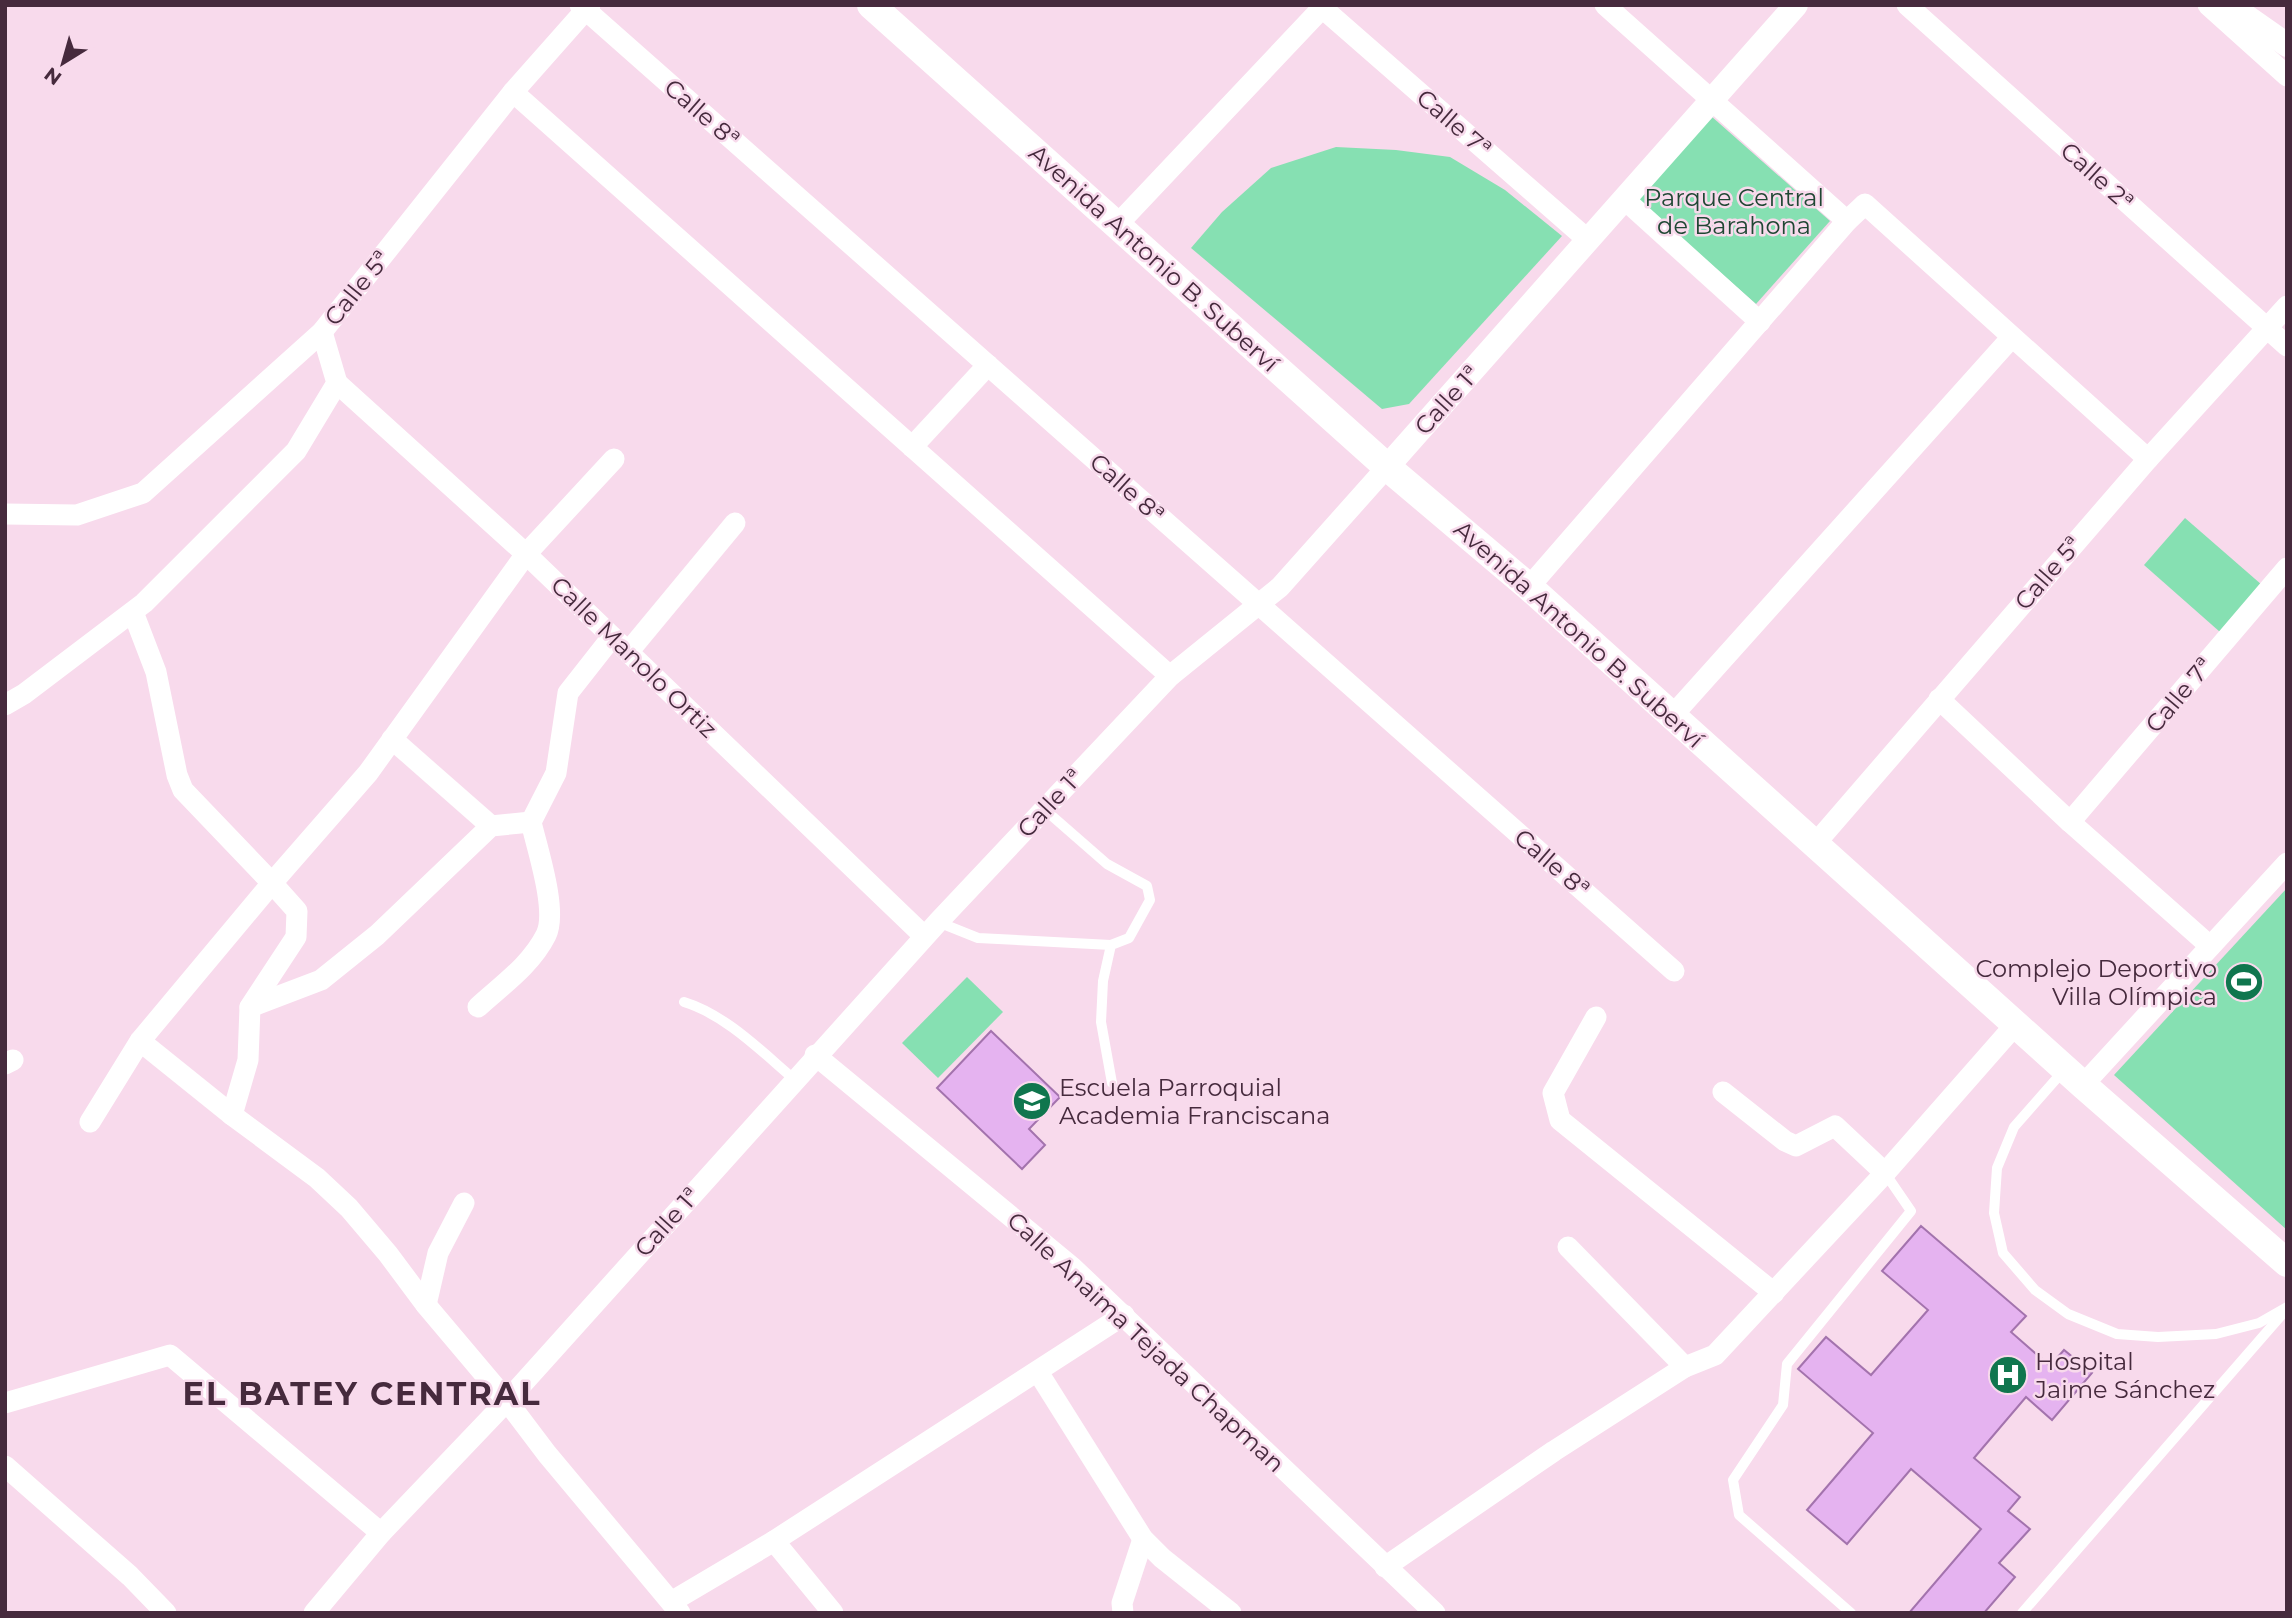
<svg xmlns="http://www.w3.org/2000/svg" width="2292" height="1618" viewBox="0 0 2292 1618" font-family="Montserrat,sans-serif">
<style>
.green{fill:#86e0b2}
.building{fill:#e5b3f0;stroke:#a373ad;stroke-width:2}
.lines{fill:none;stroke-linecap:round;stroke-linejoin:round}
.service{stroke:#fff;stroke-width:10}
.minor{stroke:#fff;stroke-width:21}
.tertiary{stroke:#fff;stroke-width:24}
.secondary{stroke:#fff;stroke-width:28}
.labels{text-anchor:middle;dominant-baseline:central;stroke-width:5;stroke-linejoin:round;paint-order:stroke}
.street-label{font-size:24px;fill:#462a3d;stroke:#f8daec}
.park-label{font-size:24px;fill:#1f4733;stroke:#f8daec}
.poi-label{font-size:24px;fill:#462a3d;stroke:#f8daec;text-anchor:start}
.district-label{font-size:32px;font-weight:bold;letter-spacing:2px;fill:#462a3d;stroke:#f8daec}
</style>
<rect width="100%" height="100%" fill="#f8daec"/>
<g class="green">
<polygon points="1711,116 1830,221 1756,304 1638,200"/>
<polygon points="1336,147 1396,150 1450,157 1505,190 1562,236 1409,404 1382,409 1191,248 1222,212 1271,168"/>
<polygon points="2185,518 2262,585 2220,632 2144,565"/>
<polygon points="2287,888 2287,1230 2114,1075"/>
<polygon points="967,977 1003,1012 938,1078 902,1043"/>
</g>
<g class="building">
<polygon points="991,1031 1060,1097 1029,1129 1045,1145 1022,1169 937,1088"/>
<polygon points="1921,1226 2026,1316 2011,1332 2050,1366 2064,1350 2092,1373 2052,1420 2026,1397 1974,1458 2020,1497 2008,1511 2030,1529 1999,1563 2015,1577 1984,1613 1909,1613 1981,1529 1911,1469 1847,1544 1807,1510 1873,1433 1798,1369 1826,1337 1871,1375 1928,1310 1882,1271"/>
</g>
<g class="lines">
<g class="service">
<polyline points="1044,809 1107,864 1147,886 1150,900 1129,938 1111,945 1103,981 1101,1022 1112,1083"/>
<polyline points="938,922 978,938 1111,945"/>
<path d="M684 1002C726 1015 761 1051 794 1079"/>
<polyline points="2065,1069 2014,1127 1997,1168 1994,1213 2003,1253 2035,1290 2068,1314 2117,1334 2158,1337 2216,1334 2259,1323 2287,1307"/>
<polyline points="1851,1613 1739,1515 1733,1480 1783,1405 1787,1364 1911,1211 1885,1173"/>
<polyline points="2022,1613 2285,1311"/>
</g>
<g class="minor">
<polyline points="580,5 1674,971"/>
<polyline points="1319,5 1588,240"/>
<polyline points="1605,5 1847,221"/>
<polyline points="1907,5 2287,346"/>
<polyline points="2208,5 2287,76"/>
<polyline points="513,92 1170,676"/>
<polyline points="1624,199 1760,322"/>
<polyline points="1117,225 1322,8"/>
<polyline points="337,383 526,554 924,936"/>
<polyline points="912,447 988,365"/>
<polyline points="5,514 77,515 143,493 322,332 513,92 590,5"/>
<polyline points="1529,587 1847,221 1865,204 2148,459"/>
<polyline points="133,612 156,672 177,775 183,790 272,883 368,773 526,554 614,459"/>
<polyline points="629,651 735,523"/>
<polyline points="1939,699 2070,822 2210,946"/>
<polyline points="5,705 24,694 144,603 296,451 337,383 322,332"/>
<polyline points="1672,716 2012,337"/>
<polyline points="392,739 491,826"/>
<polyline points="2070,822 2287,568"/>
<polyline points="1815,844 2148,459 2287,306"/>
<polyline points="250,1007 321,980 377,935 491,826 531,822"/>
<path d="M478 1007C502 985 531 965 546 935 558 911 537 848 531 822L556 773 568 693 612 637"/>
<polyline points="1596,1017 1553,1093 1560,1120 1774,1293"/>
<polyline points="140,1041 232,1115"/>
<polyline points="815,1055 1072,1267 1435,1613"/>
<polyline points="5,1064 13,1060"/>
<polyline points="2083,1085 2287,863"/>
<polyline points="1723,1092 1785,1141 1796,1146 1835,1126 1885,1173"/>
<polyline points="90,1122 140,1041 272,883 297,911 296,937 250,1007 248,1060 232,1115 317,1178 349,1208 388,1254 426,1305 507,1401 547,1454 680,1613"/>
<polyline points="1568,1247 1685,1367"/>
<polyline points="426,1305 438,1253 464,1203"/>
<polyline points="1038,1372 1143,1539 1162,1558 1231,1613"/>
<polyline points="5,1403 170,1355 381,1533"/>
<polyline points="5,1466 130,1576 166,1613"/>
<polyline points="774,1541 833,1613"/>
<polyline points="1385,1567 1554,1451 1685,1367 1715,1355 1885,1173 2016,1024"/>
<polyline points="671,1602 774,1541 1124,1315"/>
<polyline points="314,1613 381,1533 507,1401 938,922 1170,676 1280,587 1387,467"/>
<polyline points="1123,1613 1122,1603 1143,1539"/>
</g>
<g class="tertiary">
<polyline points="2230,5 2287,45"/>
<polyline points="1387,467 1796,5"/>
</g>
<polyline class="secondary" points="871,5 1387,467 1529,587 2083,1085 2287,1263"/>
</g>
<defs>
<g id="stadium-disc" transform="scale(2.0125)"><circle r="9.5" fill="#10764e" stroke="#f8daec"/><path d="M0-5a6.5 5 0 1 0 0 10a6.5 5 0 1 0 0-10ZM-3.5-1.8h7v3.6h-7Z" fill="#fff"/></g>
<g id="school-disc" transform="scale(2.0125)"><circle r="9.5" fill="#10764e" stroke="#f8daec"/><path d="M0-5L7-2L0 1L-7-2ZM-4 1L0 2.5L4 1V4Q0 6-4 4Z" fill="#fff"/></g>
<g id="hospital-disc" transform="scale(2.0125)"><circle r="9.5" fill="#10764e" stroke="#f8daec"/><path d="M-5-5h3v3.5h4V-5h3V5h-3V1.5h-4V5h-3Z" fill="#fff"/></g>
</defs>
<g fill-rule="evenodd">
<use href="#stadium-disc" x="2244" y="982"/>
<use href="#school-disc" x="1032" y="1101"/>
<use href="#hospital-disc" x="2008" y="1375"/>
</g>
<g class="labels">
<g class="street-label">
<text transform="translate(702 113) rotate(41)">Calle 8ª</text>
<text transform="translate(1454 123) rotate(41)">Calle 7ª</text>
<text transform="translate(2097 176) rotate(42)">Calle 2ª</text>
<text transform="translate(1154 258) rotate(42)">Avenida Antonio B. Suberví</text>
<text transform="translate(357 288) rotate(-51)">Calle 5ª</text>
<text transform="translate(1447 400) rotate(-48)">Calle 1ª</text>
<text transform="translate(1127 488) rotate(42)">Calle 8ª</text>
<text transform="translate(2048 573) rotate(-49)">Calle 5ª</text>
<text transform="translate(1579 634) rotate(42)">Avenida Antonio B. Suberví</text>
<text transform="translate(634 657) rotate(44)">Calle Manolo Ortiz</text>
<text transform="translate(2179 695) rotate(-50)">Calle 7ª</text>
<text transform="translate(1050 803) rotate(-47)">Calle 1ª</text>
<text transform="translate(1552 863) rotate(41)">Calle 8ª</text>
<text transform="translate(667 1222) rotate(-48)">Calle 1ª</text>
<text transform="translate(1146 1342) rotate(43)">Calle Anaima Tejada Chapman</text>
</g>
<g class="park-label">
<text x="1734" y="197">Parque Central<tspan x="1734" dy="28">de Barahona</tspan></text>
</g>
<g class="poi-label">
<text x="2217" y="968" text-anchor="end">Complejo Deportivo<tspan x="2217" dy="28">Villa Olímpica</tspan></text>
<text x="1059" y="1087">Escuela Parroquial<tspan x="1059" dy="28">Academia Franciscana</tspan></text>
<text x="2035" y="1361">Hospital<tspan x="2035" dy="28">Jaime Sánchez</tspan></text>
</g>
<g class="district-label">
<text x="362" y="1393">EL BATEY CENTRAL</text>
</g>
</g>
<rect width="2292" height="1618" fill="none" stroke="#462a3d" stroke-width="14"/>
<g transform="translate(63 63) rotate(217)" stroke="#f8daec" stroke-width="5" paint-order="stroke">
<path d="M0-5L12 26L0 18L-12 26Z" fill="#462a3d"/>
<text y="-10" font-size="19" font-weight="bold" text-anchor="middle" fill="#462a3d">N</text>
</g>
</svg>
